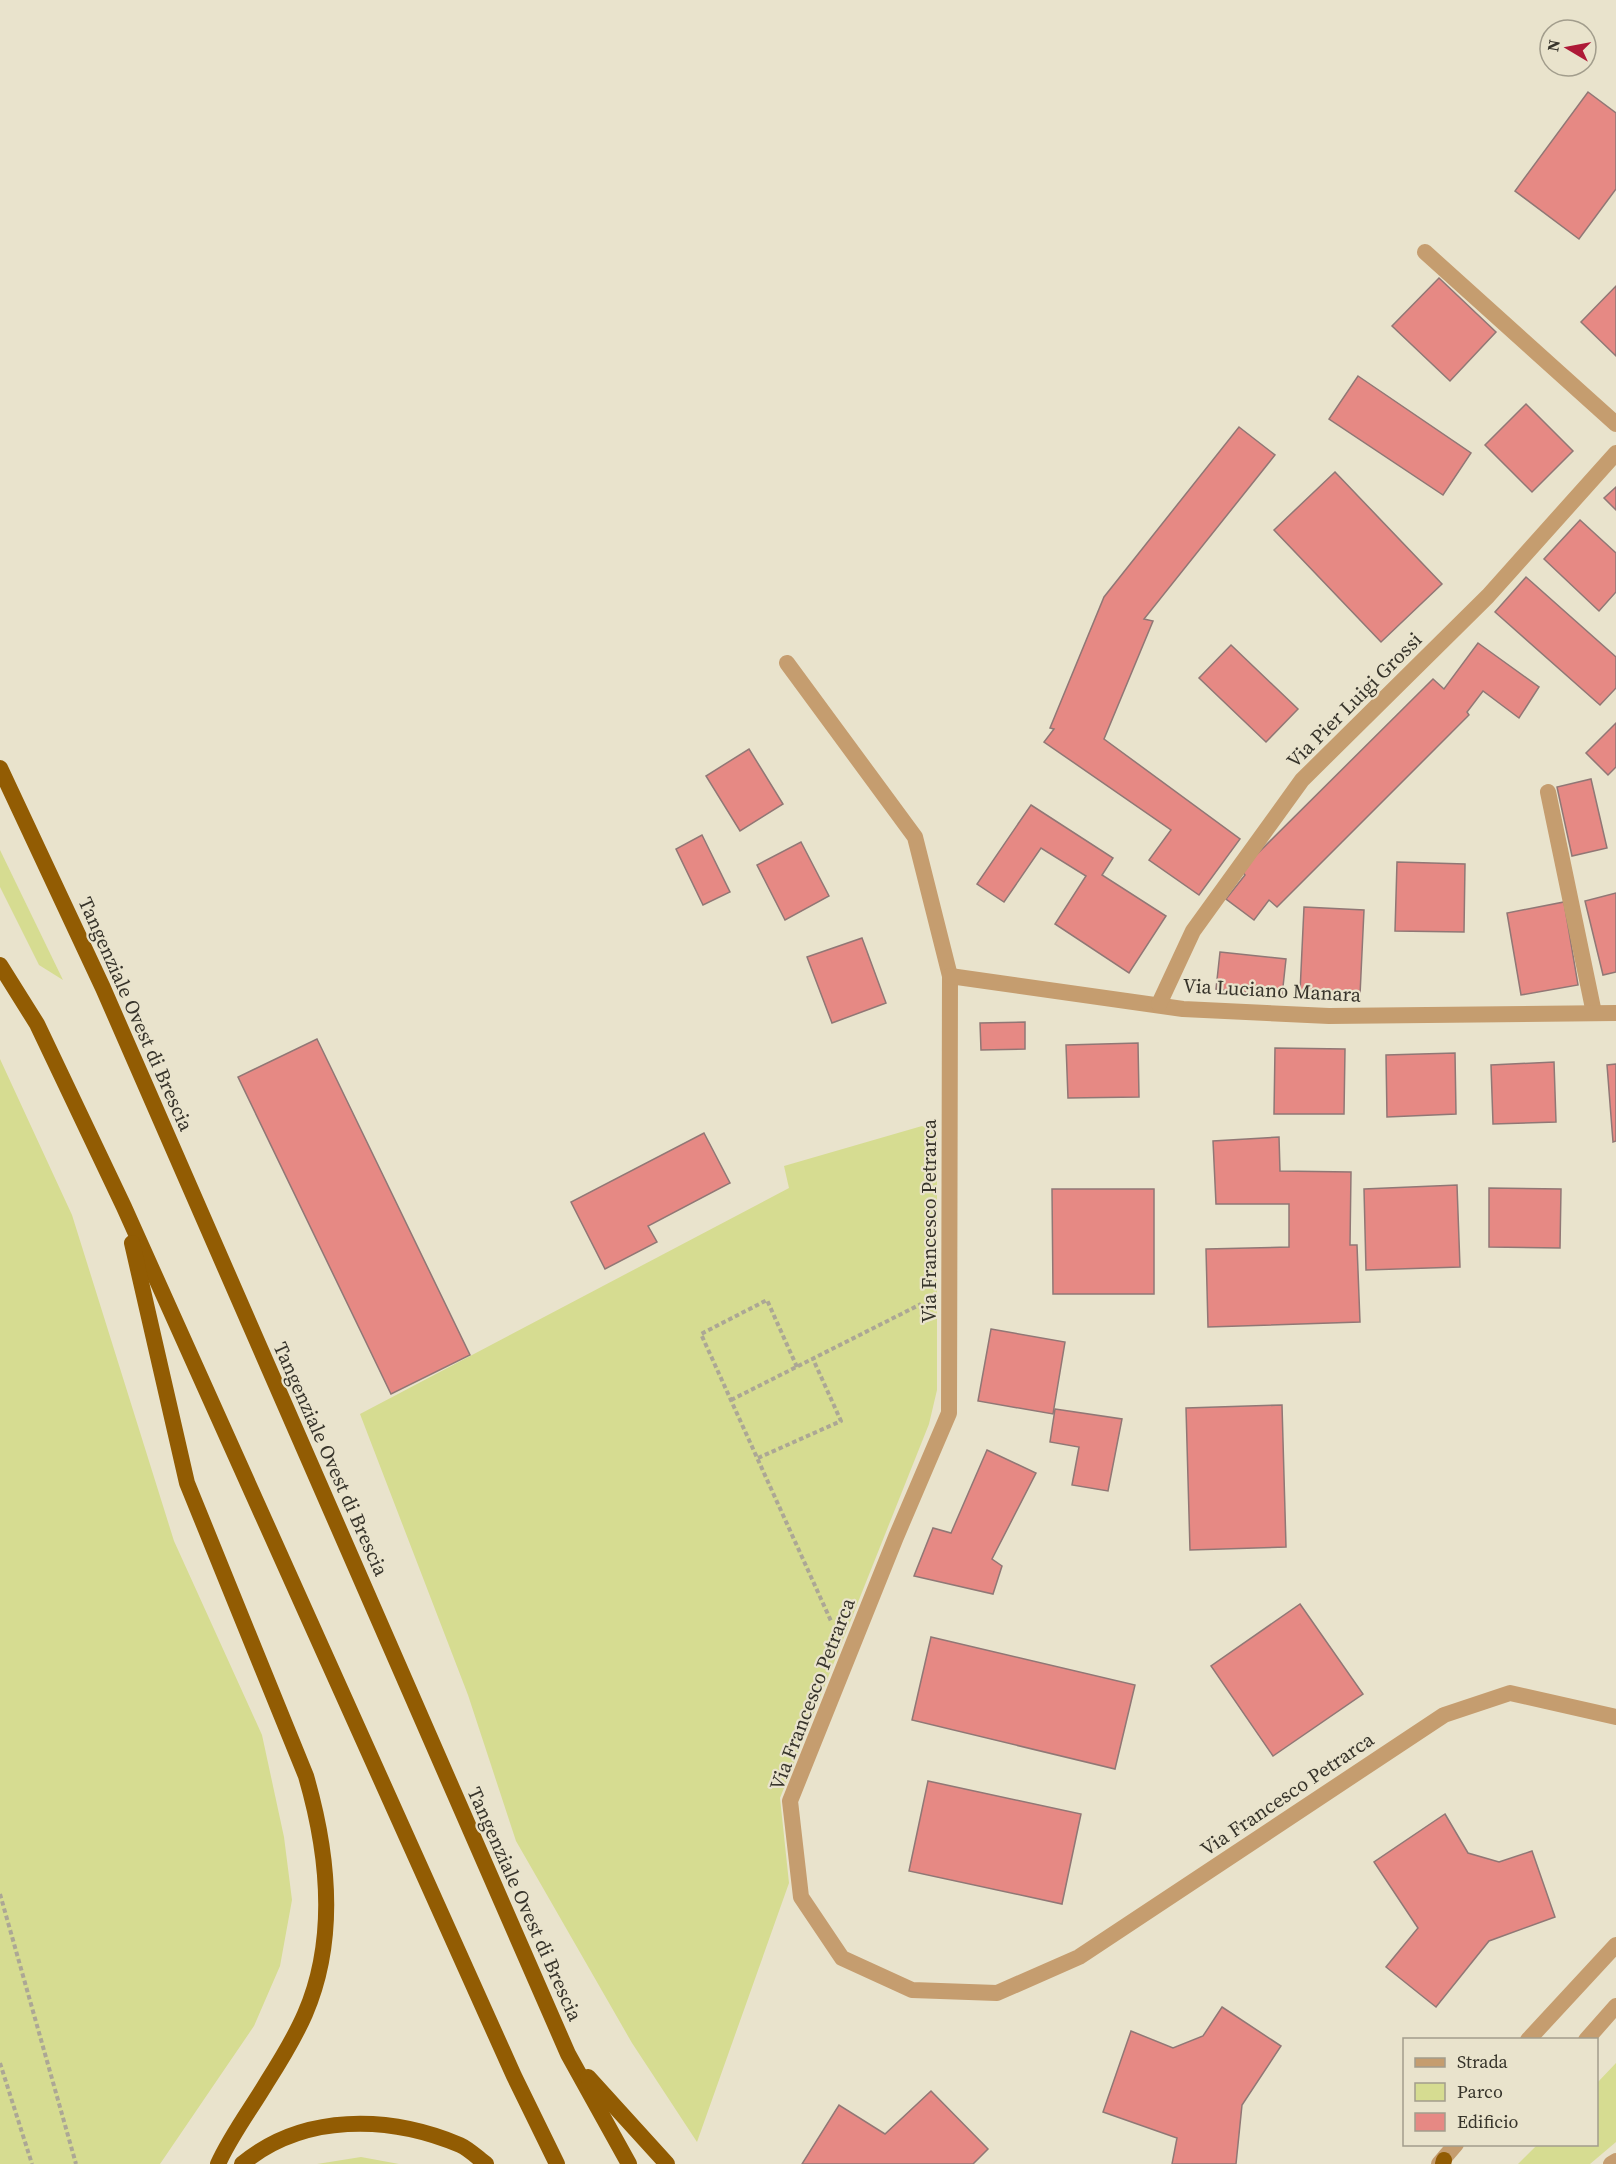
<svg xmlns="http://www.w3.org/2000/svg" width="1616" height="2164" viewBox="0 0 1616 2164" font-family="'Source Serif 4',serif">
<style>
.green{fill:#d6dc91}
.building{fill:#e68984;stroke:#907775;stroke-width:1.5}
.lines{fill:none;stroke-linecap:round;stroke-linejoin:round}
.path{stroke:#aca795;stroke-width:4;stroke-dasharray:4.5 3;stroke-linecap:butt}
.minor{stroke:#c59d6f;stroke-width:16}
.tertiary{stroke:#c59d6f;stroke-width:16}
.trunk{stroke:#925c03;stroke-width:16}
.labels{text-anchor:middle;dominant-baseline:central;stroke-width:4.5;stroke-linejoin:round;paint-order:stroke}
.street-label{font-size:20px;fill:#37342b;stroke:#e9e3cc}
</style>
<rect width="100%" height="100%" fill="#e9e3cc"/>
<g class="green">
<polygon points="0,850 63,980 39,965 0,887"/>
<polygon points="0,1059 72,1215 174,1541 262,1735 284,1837 292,1900 280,1966 254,2026 160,2164 0,2164"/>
<polygon points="922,1126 937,1133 937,1390 929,1424 780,1798 789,1883 697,2142 632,2043 516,1841 468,1695 360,1414 789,1188 784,1166"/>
<polygon points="1616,2063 1616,2142 1590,2164 1518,2164 1537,2145 1596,2144 1597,2083"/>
<polygon points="361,2157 399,2164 317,2164"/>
</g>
<g class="building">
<polygon points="1588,92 1616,113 1616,189 1579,239 1515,191"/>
<polygon points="1439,278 1496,332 1450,381 1392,326"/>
<polygon points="1616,286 1616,356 1581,322"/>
<polygon points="1358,376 1471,453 1443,495 1329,419"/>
<polygon points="1526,404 1573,451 1532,492 1485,445"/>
<polygon points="1239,427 1275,455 1144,619 1153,621 1104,739 1240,839 1199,895 1149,860 1171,830 1044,742 1054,729 1050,728 1104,597"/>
<polygon points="1335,472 1442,584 1381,642 1274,530"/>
<polygon points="1616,487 1616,510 1604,498"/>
<polygon points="1580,520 1616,553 1616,592 1599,611 1544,559"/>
<polygon points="1526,577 1616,657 1616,688 1600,705 1495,612"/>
<polygon points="1478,643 1539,687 1519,718 1483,691 1467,712 1469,715 1277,907 1269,900 1254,920 1226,899 1245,875 1241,870 1433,679 1444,689"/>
<polygon points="1231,645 1298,709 1266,742 1199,678"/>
<polygon points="1616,723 1616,767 1608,775 1586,753"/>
<polygon points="749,749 783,804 740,831 706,776"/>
<polygon points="1591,779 1607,848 1572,856 1557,787"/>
<polygon points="1031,805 1113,858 1102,875 1166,916 1129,973 1055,924 1086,876 1041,848 1004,902 977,884"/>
<polygon points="702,835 730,892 703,905 676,849"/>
<polygon points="801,842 829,896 785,920 757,865"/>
<polygon points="1397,862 1465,864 1464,932 1395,931"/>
<polygon points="1616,893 1616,972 1603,975 1585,901"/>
<polygon points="1564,902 1578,985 1521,995 1507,913"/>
<polygon points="1304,907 1364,910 1360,995 1300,992"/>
<polygon points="862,938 886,1003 832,1023 807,957"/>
<polygon points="1220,952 1286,959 1282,996 1216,989"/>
<polygon points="1025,1022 1025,1049 981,1050 980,1023"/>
<polygon points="317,1039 470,1355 391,1394 238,1077"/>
<polygon points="1138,1043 1139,1097 1068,1098 1066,1045"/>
<polygon points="1275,1048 1345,1049 1344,1114 1274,1114"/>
<polygon points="1455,1053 1456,1114 1387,1117 1386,1055"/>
<polygon points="1554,1062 1556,1122 1493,1124 1491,1065"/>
<polygon points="1616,1064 1616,1141 1613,1142 1607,1065"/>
<polygon points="704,1133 730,1183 648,1226 657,1242 605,1269 571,1202"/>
<polygon points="1279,1137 1280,1171 1351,1172 1350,1245 1357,1245 1360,1322 1208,1327 1206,1249 1289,1247 1289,1204 1216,1204 1213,1141"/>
<polygon points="1457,1185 1460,1267 1366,1270 1364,1189"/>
<polygon points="1489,1188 1561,1189 1560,1248 1489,1247"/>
<polygon points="1052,1189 1154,1189 1154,1294 1053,1294"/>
<polygon points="991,1329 1065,1342 1053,1414 978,1401"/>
<polygon points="1282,1405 1286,1547 1190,1550 1186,1408"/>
<polygon points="1055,1409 1122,1419 1108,1491 1072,1485 1079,1447 1050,1442"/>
<polygon points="987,1450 1036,1473 992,1559 1002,1566 993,1594 914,1576 933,1528 951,1533"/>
<polygon points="1300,1604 1363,1694 1273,1756 1211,1666"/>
<polygon points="931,1637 1135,1685 1115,1769 912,1720"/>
<polygon points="928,1781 1081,1814 1062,1904 909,1871"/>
<polygon points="1445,1814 1468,1853 1499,1862 1532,1851 1555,1917 1489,1941 1436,2007 1386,1967 1418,1928 1374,1862"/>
<polygon points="1222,2007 1281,2046 1242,2105 1236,2164 1172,2164 1177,2138 1103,2112 1131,2031 1173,2048 1203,2036"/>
<polygon points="931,2091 988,2149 973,2164 802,2164 839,2105 885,2134"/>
</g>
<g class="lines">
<g class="path">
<polyline points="797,1367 767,1300 701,1334 831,1621"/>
<polyline points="731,1400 921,1304"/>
<polyline points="758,1458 841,1421 813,1359"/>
<polyline points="0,1894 76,2164"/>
<polyline points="0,2063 32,2164"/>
</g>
<g class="minor">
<polyline points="1425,252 1616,424"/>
<polyline points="787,663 915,837 950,976 949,1413 896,1537 790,1801 801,1897 842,1958 912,1990 997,1993 1079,1957 1444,1715 1510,1693 1616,1717"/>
<polyline points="1548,792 1594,1013"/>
<polyline points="950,976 1183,1009 1329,1016 1616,1013"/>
<polyline points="1159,1004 1193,931 1302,780 1488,596 1616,453"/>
<polyline points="1611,2164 1616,2161"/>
</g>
<g class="tertiary">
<polyline points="1528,2040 1616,1945"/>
<polyline points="1586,2040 1616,2006"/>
<polyline points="1439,2164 1456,2144"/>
</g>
<g class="trunk">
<polyline points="0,768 103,988 568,2054 629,2164"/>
<polyline points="0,965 37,1024 124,1207 514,2076 557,2164"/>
<path d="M132 1243 187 1483 306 1776C328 1852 338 1938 305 2014 295 2037 281 2060 267 2082 251 2109 231 2135 218 2164"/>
<polyline points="588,2077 667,2164"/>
<path d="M242 2164C303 2113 389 2115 460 2145 469 2149 478 2158 486 2164"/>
<polyline points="1443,2164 1444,2160"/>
</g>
</g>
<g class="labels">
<g class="street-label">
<text transform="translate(1354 700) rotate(-45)">Via Pier Luigi Grossi</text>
<text transform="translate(1272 990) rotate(3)">Via Luciano Manara</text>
<text transform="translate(136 1014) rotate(66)">Tangenziale Ovest di Brescia</text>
<text transform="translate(929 1221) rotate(-90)">Via Francesco Petrarca</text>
<text transform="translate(331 1459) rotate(66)">Tangenziale Ovest di Brescia</text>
<text transform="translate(812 1694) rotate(-69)">Via Francesco Petrarca</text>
<text transform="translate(1287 1794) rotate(-34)">Via Francesco Petrarca</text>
<text transform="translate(525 1904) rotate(66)">Tangenziale Ovest di Brescia</text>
</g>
</g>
<rect x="1403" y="2038" width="195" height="108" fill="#e9e3cc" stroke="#a29d8c" stroke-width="1.5"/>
<rect x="1415" y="2058" width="30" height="9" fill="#c59d6f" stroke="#a29d8c" stroke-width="1.5"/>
<text x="1457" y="2068" font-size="18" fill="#37342b">Strada</text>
<rect x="1415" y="2083" width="30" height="18" fill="#d6dc91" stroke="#a29d8c" stroke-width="1.5"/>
<text x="1457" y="2098" font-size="18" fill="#37342b">Parco</text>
<rect x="1415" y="2113" width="30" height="18" fill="#e68984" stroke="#a29d8c" stroke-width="1.5"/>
<text x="1457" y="2128" font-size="18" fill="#37342b">Edificio</text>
<g transform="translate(1568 48) rotate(280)"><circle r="28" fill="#e9e3cc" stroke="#a29d8c" stroke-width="1.5"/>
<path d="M0-4.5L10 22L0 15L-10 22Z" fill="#ae1937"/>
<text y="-9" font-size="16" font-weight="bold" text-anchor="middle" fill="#37342b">N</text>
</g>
</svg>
